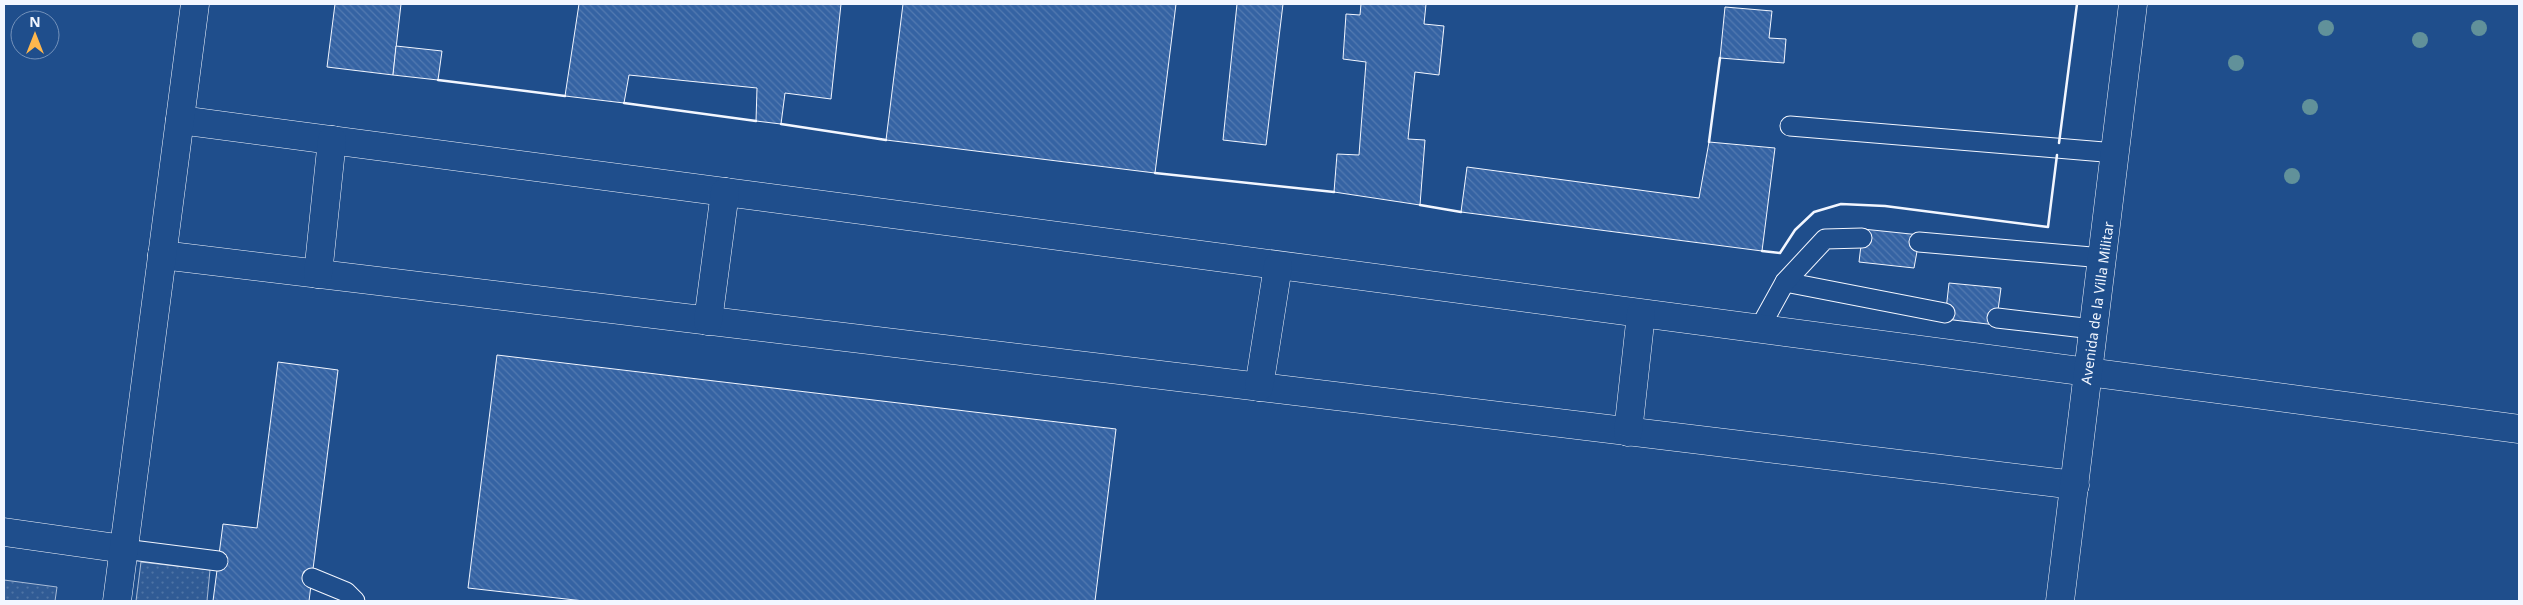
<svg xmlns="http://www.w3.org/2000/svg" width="2523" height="605" viewBox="0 0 2523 605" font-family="'Noto Sans',sans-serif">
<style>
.grass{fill:url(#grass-dots);stroke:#a8bbd7}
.building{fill:url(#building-back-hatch);stroke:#f2f6ff}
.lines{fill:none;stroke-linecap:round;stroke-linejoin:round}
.lane-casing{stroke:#f2f6ff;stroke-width:21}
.street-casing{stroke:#f2f6ff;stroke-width:29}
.lane{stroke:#1f4e8c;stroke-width:19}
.street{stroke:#1f4e8c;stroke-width:28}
.wall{stroke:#f2f6ff;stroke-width:2.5}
.tree{fill:#61919a}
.labels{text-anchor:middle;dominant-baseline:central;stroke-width:4;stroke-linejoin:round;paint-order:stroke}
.street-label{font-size:14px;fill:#f2f6ff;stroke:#1f4e8c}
</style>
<defs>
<pattern id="grass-dots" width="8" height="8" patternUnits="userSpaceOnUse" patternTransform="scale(1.25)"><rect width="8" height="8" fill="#305b95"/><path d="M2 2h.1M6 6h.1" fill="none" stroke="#4e73a5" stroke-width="1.8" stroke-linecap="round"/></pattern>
<pattern id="building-back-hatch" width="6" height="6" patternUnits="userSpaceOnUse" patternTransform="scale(1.25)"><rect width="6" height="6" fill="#3563a3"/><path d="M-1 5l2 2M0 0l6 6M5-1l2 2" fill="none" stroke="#537ab1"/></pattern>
</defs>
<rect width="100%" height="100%" fill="#1f4e8c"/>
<g class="grass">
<polygon points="141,562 210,570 207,601 136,601"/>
<polygon points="4,580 57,587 55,601 4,601"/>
</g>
<g class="building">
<polygon points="335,4 401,4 393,75 327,67"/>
<polygon points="579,4 841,4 831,99 785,93 781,124 756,121 757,88 629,75 624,103 565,96"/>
<polygon points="903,4 1176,4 1155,173 886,140"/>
<polygon points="1237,4 1283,4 1266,145 1223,140"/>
<polygon points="1361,4 1426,4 1424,24 1444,26 1439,75 1415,72 1408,139 1425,140 1420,205 1334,192 1337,154 1359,155 1366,62 1343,59 1346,14 1360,15"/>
<polygon points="1725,7 1772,11 1769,38 1786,39 1784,63 1720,58"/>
<polygon points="396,46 442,51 438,80 393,75"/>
<polygon points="1709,142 1775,148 1762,251 1461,212 1467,167 1699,198"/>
<polygon points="1863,229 1920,235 1914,268 1859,262"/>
<polygon points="1949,283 2001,288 1996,325 1945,319"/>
<polygon points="497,355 1116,429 1095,601 584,601 468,588"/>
<polygon points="278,362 338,370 309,601 213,601 223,524 257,528"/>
</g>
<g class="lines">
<g class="lane-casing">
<g id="lane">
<polyline points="1790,126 2116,153"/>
<polyline points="1919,242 2103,258"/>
<polyline points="1785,282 1945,313"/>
<polyline points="1997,318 2093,329"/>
<polyline points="1759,329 1785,282 1825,239 1862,238"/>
<polyline points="124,549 218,561"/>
<polyline points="312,578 346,592 355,601"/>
</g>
</g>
<g class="street-casing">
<g id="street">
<polyline points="180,120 2519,429"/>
<polyline points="162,255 2075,485"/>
<polyline points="318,274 332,140"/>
<polyline points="708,321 725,192"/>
<polyline points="1259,387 1278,266"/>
<polyline points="1628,432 1641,314"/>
<polyline points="4,532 124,549"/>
<polyline points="117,601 195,4"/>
<polyline points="2060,601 2133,4"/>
</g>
</g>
<use href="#lane" class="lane"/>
<use href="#street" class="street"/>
<g class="wall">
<polyline points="438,80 565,96"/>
<polyline points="624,103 756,121"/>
<polyline points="781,124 886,140"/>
<polyline points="1709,142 1720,58"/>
<polyline points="2059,143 2077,4"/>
<polyline points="1155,173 1334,192"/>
<polyline points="1420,205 1461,212"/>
<polyline points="1762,251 1780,253 1795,230 1814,212 1841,204 1885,206 2048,227 2057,155"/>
</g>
</g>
<g class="tree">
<circle cx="2326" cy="28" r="8"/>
<circle cx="2479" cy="28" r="8"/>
<circle cx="2420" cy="40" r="8"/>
<circle cx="2236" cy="63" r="8"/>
<circle cx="2310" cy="107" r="8"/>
<circle cx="2292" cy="176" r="8"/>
</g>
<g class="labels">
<g class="street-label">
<text transform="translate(2097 303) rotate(-82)">Avenida de la Villa Militar</text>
</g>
</g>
<rect width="2523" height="605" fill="none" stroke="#f2f6ff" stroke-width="10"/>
<g transform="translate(35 35)"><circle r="24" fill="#1f4e8c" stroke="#7391ba"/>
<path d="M0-4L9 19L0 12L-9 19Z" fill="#ffb74d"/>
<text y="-8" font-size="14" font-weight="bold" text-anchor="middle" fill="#f2f6ff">N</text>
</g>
</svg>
